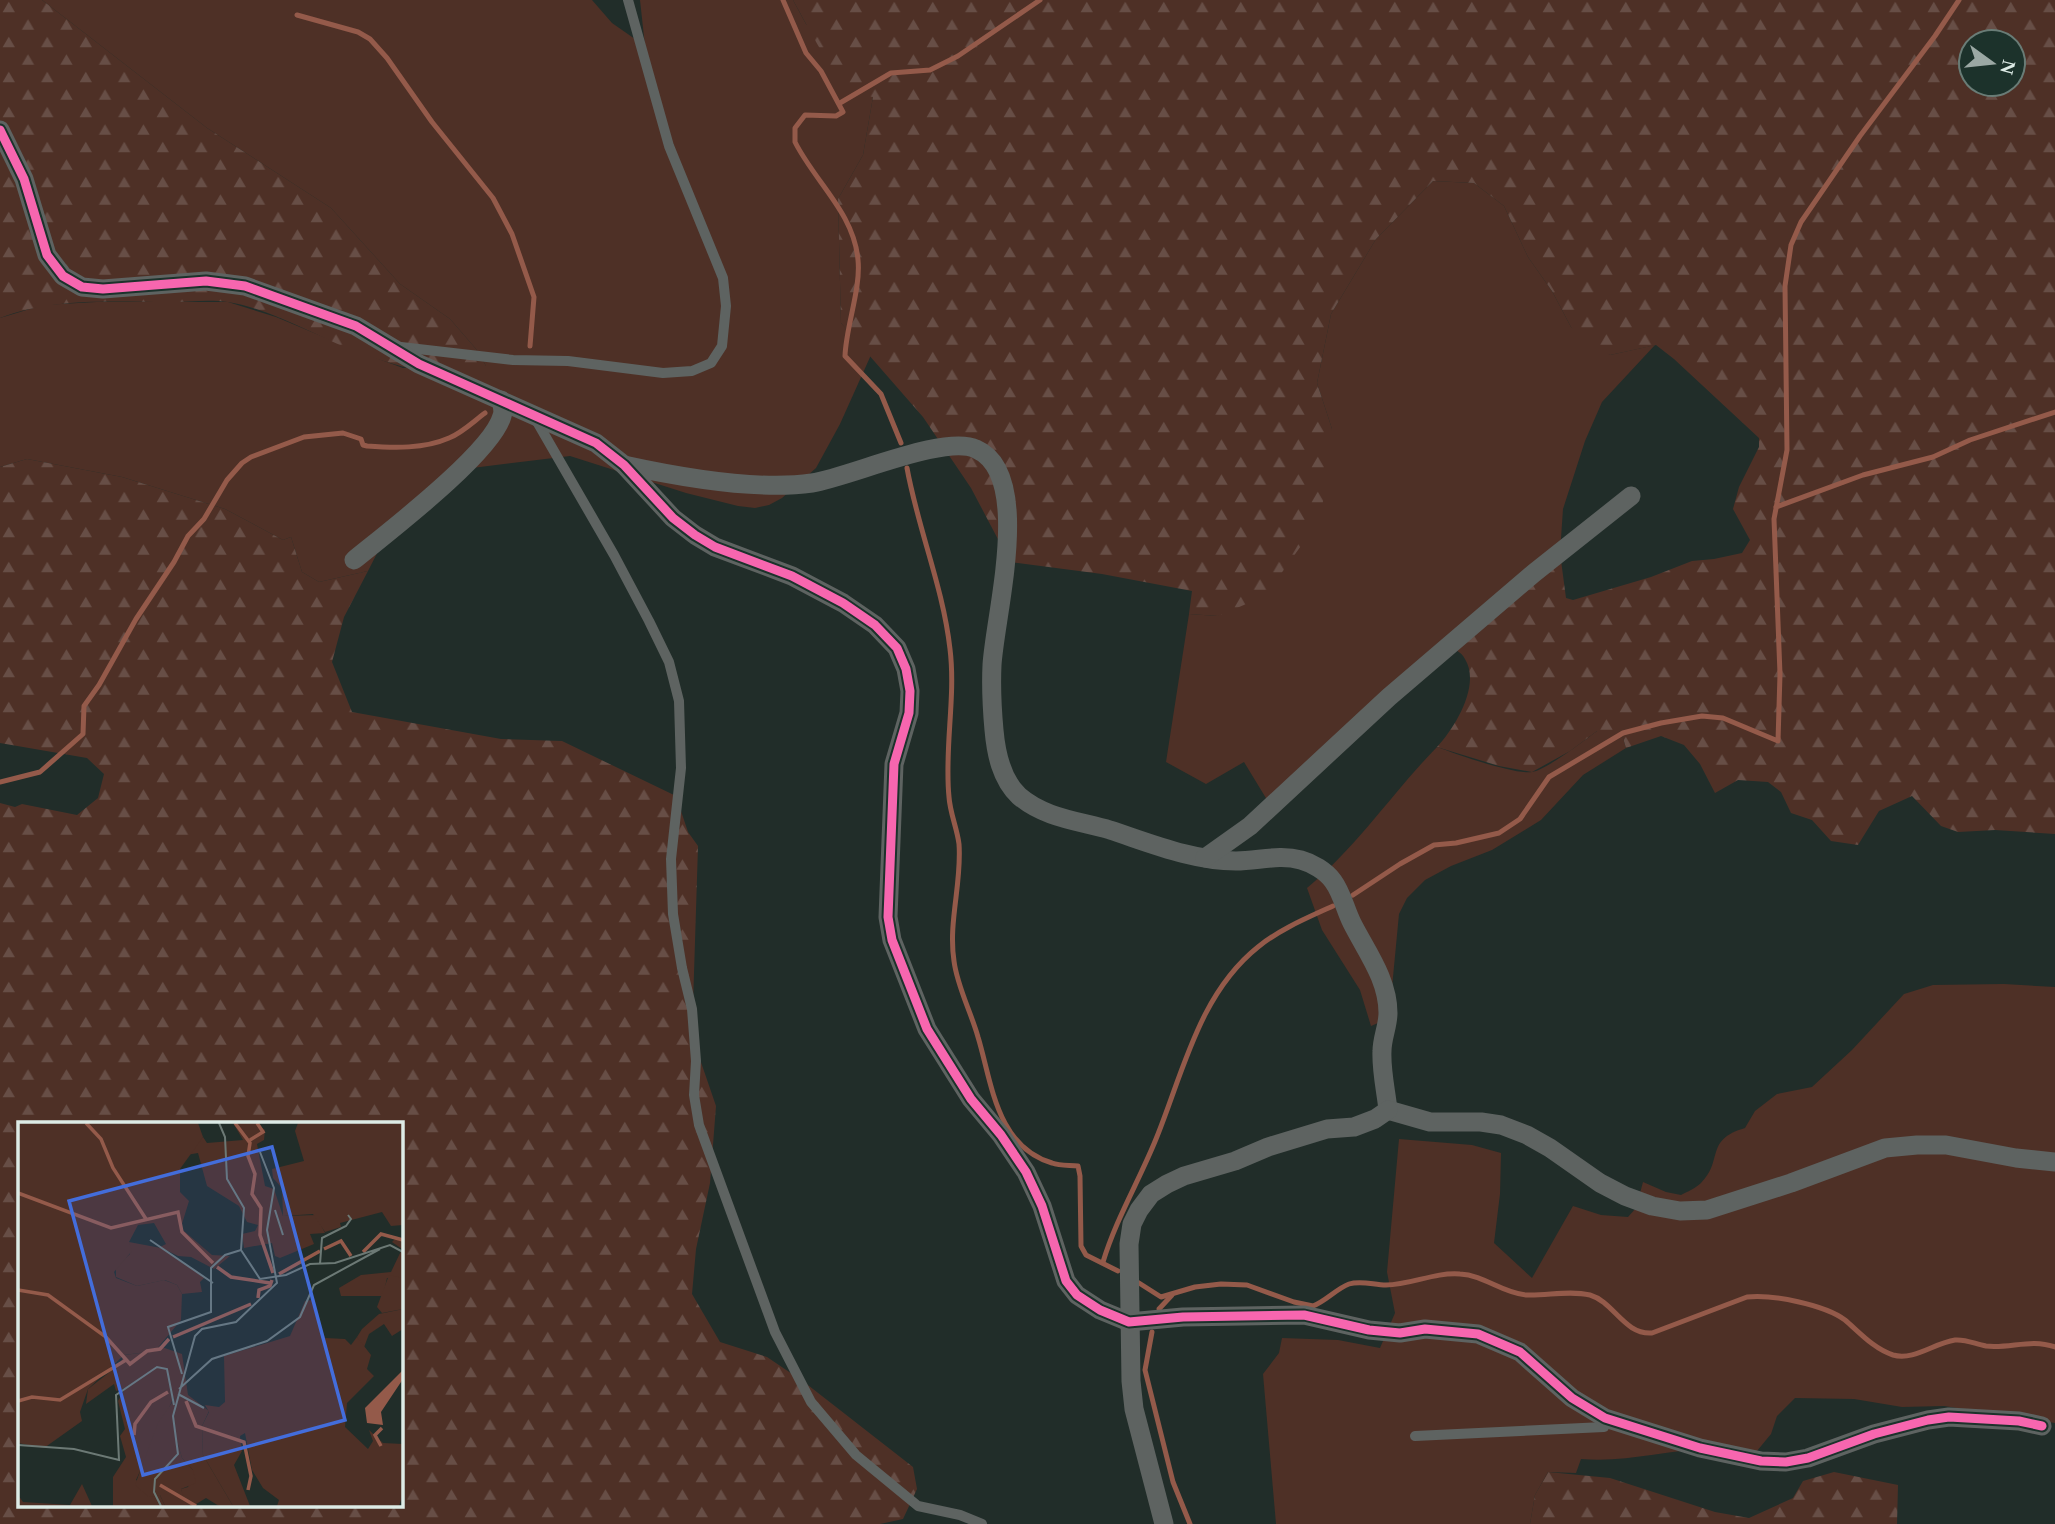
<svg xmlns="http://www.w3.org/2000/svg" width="2055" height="1524" viewBox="0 0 2055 1524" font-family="'Times New Roman',serif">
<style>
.green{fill:#4e3026}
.forest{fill:url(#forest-firs);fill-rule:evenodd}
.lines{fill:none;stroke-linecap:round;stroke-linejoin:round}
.stream{stroke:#945a4a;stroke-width:5}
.service{stroke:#5e6361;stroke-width:10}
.minor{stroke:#5e6361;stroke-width:19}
.cycleway-casing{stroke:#1c322b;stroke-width:13}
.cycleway{stroke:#f766af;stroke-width:9}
.inset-river{fill:none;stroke:#945a4a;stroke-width:3.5}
.inset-road{fill:none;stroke:#6c7975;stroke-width:2}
.view{fill:#436ddb;fill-opacity:0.15;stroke:#436ddb;stroke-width:3.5}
.inset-edge{fill:none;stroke:#ddebe6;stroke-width:3.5}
</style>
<defs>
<pattern id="forest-firs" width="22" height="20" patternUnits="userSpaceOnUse" patternTransform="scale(1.75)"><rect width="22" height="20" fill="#4e3026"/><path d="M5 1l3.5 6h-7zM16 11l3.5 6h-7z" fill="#674e46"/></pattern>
</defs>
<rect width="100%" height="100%" fill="#212d29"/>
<g class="green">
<polygon points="42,0 592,0 612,23 645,46 640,0 793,0 806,24 873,97 863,155 838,199 841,323 871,355 840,424 816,468 782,498 769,505 755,508 738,506 686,493 570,456 472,468 391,526 368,571 319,582 302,572 291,537 283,540 225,509 122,477 27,459 0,467 0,318 43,305 96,302 228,302 276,317 357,351 403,368 486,366 476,349 450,319 400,284 331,208 207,128"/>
<polygon points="1433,181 1474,183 1504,206 1528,257 1552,291 1571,327 1610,355 1655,345 1602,402 1585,441 1563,509 1560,553 1272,808 1244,762 1206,784 1166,762 1189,614 1218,616 1332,429 1317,383 1331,314 1376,239"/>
<path d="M1597 731H1621L1626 748 1583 775 1541 820 1492 850 1451 866 1425 880 1407 898 1399 914 1391 998 1385 1020 1371 1026 1360 990 1322 930 1307 888C1357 847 1392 793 1437 747 1456 754 1515 775 1532 772 1546 770 1585 740 1597 731Z"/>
<path d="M2004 984 2055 987V1423L1944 1406 1902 1407 1854 1399 1795 1398 1777 1416 1771 1434 1752 1457C1738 1454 1722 1449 1708 1449 1666 1450 1624 1463 1581 1459L1576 1473 1548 1472 1535 1495 1530 1524H1276L1263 1374 1279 1353 1282 1338 1338 1340 1380 1348 1395 1313 1387 1272 1399 1139 1472 1145 1501 1153 1500 1194 1494 1243 1532 1278 1573 1206 1601 1215 1628 1217 1636 1208 1643 1182 1666 1192 1681 1195C1687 1192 1696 1188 1701 1183 1724 1160 1704 1140 1745 1128L1755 1111 1777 1094 1812 1087 1852 1050 1904 994 1933 985Z"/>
</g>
<g class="forest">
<path d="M0 0H42L207 128 331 208 400 284 450 319 476 349 486 366 481 383C439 377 398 367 357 352 318 337 269 308 228 302 209 299 188 302 169 302 113 302 53 297 0 318Z"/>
<path d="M793 0H2055V834L1995 830 1958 832 1941 826 1912 796 1879 811 1858 845 1831 841 1812 820 1791 813 1781 792 1768 782 1738 780 1715 793 1700 764 1684 745 1661 736 1626 748 1621 731H1597L1570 751 1532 772 1499 766 1437 747C1455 728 1481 685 1465 659 1462 652 1451 647 1444 643L1560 553 1566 598 1573 600 1651 577 1692 561 1714 559 1742 553 1750 540 1733 509 1739 487 1759 447V438L1674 359 1656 345 1610 355 1586 345 1571 327 1552 291 1528 257 1504 206 1474 183 1433 181 1376 239 1331 314 1317 383 1332 429 1321 518 1265 596 1218 616 1189 614 1192 591 1102 574 1010 562 971 488 923 417 841 323 838 199 863 155 873 97C868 96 862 95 857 93 834 81 806 23 793 0ZM1971 42H2013V84H1971Z"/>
<path d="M27 459 122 477 225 509 283 540 291 537 302 572 319 582 368 571 344 617 332 662 352 712 501 739 562 741 676 796 688 832 698 846 692 1036 716 1106 710 1183 696 1249 692 1294 720 1342 767 1357 804 1382 913 1467 917 1489 903 1519 880 1524H0V803L15 807 22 804 77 815 98 798 104 774 87 758 0 743V467ZM19 1123H401V1505H19Z"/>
<polygon points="1548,1472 1610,1478 1715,1512 1749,1518 1793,1498 1803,1481 1834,1472 1898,1485 1897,1524 1530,1524 1535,1495"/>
</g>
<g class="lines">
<g class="stream">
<path d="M783 0 806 53 821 71 843 112 836 116 805 115 795 128V142C815 182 854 213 858 260 861 289 846 326 845 356L881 394 901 443"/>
<polyline points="297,15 358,32 370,39 387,58 432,122 493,198 512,234 534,297 530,346"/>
<polyline points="840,103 891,73 930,70 958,56 1040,0"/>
<path d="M907 468C918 529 943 587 950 649 956 698 944 749 949 797 950 813 957 828 959 844 962 883 948 922 954 961 957 986 971 1012 978 1037 992 1083 996 1146 1052 1163 1060 1166 1070 1165 1078 1166L1080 1176 1081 1246 1086 1255 1118 1271"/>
<polyline points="1776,507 1863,475 1933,457 1970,440 2055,412"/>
<path d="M0 782 40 772 83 734 84 706 99 685 136 619 174 562 188 536 204 519 227 480 242 463 251 457 304 437 343 433 361 439 363 445 367 446C394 448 424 449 449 438 462 433 474 421 485 413"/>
<polyline points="1353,895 1400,864 1434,845 1456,843 1499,833 1520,819 1549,777 1623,733 1661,723 1702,716 1723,718 1778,741 1780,674 1774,519 1787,450 1785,286 1791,245 1801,222 1860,136 1935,36 1959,0"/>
<path d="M1103 1262C1116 1219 1139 1181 1156 1139 1183 1073 1199 994 1258 947 1280 929 1307 918 1333 906"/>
<path d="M1139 1283 1161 1297 1195 1287 1221 1284 1247 1285 1294 1302 1313 1306C1326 1301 1336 1289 1349 1284 1361 1280 1374 1285 1386 1285 1411 1285 1434 1272 1460 1274 1484 1275 1502 1293 1526 1295 1547 1296 1569 1290 1590 1295 1614 1302 1624 1335 1652 1333L1747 1297C1772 1294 1825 1305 1845 1320 1859 1332 1874 1349 1893 1355 1914 1361 1934 1343 1955 1340 1966 1339 1975 1344 1986 1346 2010 1349 2031 1338 2055 1347"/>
<polyline points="1159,1309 1172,1295"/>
<polyline points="1152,1332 1145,1370 1173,1482 1190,1524"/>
</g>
<g class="service">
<polyline points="401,347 513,360 568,361 663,373 692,371 711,363 722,346 726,306 723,278 669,146 628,0"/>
<polyline points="536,420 614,555 649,621 669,662 679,701 681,768 671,859 673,914 682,968 692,1009 696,1061 694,1095 699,1125 775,1332 811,1402 856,1455 918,1506 960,1515 982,1524"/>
<polyline points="1415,1436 1604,1427 1605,1418"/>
</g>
<g class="minor">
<polyline points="0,130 24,179 47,255 63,276 82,287 103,289 206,281 245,286 356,326 419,364 596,443 624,465 673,518 695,535 715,547 792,576 843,603 875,625 897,648 906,669 910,691 909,713 894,764 888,917 892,940 927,1029 971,1099 1001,1135 1026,1172 1042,1206 1066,1281 1077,1295 1100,1310 1129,1322 1183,1317 1304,1315 1369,1330 1400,1333 1425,1329 1478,1334 1520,1352 1572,1398 1605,1418 1700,1448 1761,1461 1786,1462 1808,1458 1874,1434 1928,1420 1949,1417 2019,1421 2042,1426"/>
<path d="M624 465C679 477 757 491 812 483 850 477 945 434 976 449 1034 474 995 614 992 665 991 686 992 708 994 730 996 753 1001 779 1019 796 1044 818 1079 821 1110 830 1150 843 1193 861 1236 861 1258 861 1279 854 1301 860 1312 863 1326 871 1333 881 1342 893 1345 909 1352 923 1366 951 1388 979 1388 1013 1388 1026 1382 1038 1382 1051 1381 1070 1386 1091 1388 1110"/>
<path d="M354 560C387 533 492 453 502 416 504 411 502 405 501 400"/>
<polyline points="1205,858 1250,826 1389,697 1534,573 1631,496"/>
<polyline points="1388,1110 1430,1122 1481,1122 1501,1125 1527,1135 1550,1148 1600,1183 1625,1196 1652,1206 1680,1211 1707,1210 1791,1183 1885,1148 1917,1145 1946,1145 2016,1158 2055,1162"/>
<polyline points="1164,1524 1134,1409 1131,1381 1129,1244 1132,1224 1139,1210 1151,1194 1167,1184 1184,1176 1235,1161 1268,1147 1327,1129 1354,1127 1375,1119 1388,1110"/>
</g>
<g class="cycleway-casing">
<polyline id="cycleway" points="0,130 24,179 47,255 63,276 82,287 103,289 206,281 245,286 356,326 419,364 596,443 624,465 673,518 695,535 715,547 792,576 843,603 875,625 897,648 906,669 910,691 909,713 894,764 888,917 892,940 927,1029 971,1099 1001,1135 1026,1172 1042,1206 1066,1281 1077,1295 1100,1310 1129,1322 1183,1317 1304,1315 1369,1330 1400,1333 1425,1329 1478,1334 1520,1352 1572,1398 1605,1418 1700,1448 1761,1461 1786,1462 1808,1458 1874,1434 1928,1420 1949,1417 2019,1421 2042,1426"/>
</g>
<use href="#cycleway" class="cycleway"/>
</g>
<g transform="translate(18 1122)">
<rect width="385" height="385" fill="#212d29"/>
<path d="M215 1H238L247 8 246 18 239 22 247 64 256 67 265 94 298 93 307 111 292 112 296 122 262 136 257 134 254 121 226 126 224 112 237 109 240 103 229 100 221 84 189 64 180 31 168 33 185 15 189 21 225 18ZM166 109 194 133 212 134 196 147 173 135ZM378 116 385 117V156H369L365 174H323L321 166 343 153 373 150 384 127 374 120ZM111 120 143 126 187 155 182 160 184 170 164 172 159 163 147 158 119 164 98 155V145L112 132ZM385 187V207L374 214 366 202 351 212 345 228 339 215 344 207 361 192ZM141 224 164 232 170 273 191 289 184 304 185 333 215 384H201L188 376 175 384 166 383 163 367 170 365 175 348 164 336 157 312 156 275 118 358 142 373 147 384H95V355L108 335 102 314 107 307 100 279 107 266 98 269 96 262 68 282 70 267 102 242 106 233 137 229Z" fill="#4e3026"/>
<path d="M0 1H180L185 15 162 47V70L171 79 163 105 173 121V135L160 134 142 125 148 122 136 101 120 103 111 120 114 129 96 150 98 156 119 164 146 158 159 163 164 172 163 198 137 229 106 233 70 267 62 290 64 299 26 326 0 321ZM280 1H385V103L373 104 364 90 322 101 323 105 307 110 295 92 265 94 264 66 255 56 254 47 286 39 277 9ZM371 153 385 156V187L364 191 359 185ZM294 178 307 216 327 217 333 223 339 215 353 233 349 247 356 254 329 281 327 305 350 327 355 319 351 308 365 321 385 322V372L381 384H259L261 378 245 366 234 348 227 311 222 314 224 329 216 343 232 384H215L185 333 184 304 191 290 187 283 201 285 207 280 206 234 272 214 287 179ZM158 275 157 312 164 336 175 348 178 361 163 367 169 384H147L142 373 131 375 117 363 140 301ZM64 362 74 384H0V373L5 380 52 383Z" fill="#4e3026"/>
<path d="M385 248V257L363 290 365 303 349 301 347 286Z" fill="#945a4a"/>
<path class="inset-river" d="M68 1 83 17 95 46 128 97M217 1 232 21 230 34 237 52 234 72 243 86 242 113 255 151M232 18 245 10 239 1M0 71 93 106 160 90 164 110 195 141M306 127 323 119 333 134M345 130 363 112 385 118M199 145 213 155 252 161M261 152 302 129M0 168 30 173 88 215 112 242 129 229 142 227 151 217M240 176 241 168 252 164 254 158M155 215 233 182M0 279 14 275 42 278 108 238M168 279 178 304 226 320 233 354 230 368M116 313 117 302 133 280 150 270M363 324 357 313 364 306M142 363 178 384"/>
<path class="inset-road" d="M201 1 207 15 209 57 226 86 223 128 242 157 268 153 292 142 317 141 372 123 385 130M257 88 265 113M132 118 195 161M302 142 304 116 328 104 333 97 330 93M164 252 150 205 193 190V146L207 133 223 128M161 267 194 237 249 219 282 195 296 163 362 127M160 272 186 286M0 323 56 327 101 338 98 273 139 245 149 247 156 283M143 384 136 370 137 357 160 332 155 294 177 214 184 207 218 200 259 161 249 108 256 66 242 30"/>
<path class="view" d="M254 25 327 298 125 353 51 79Z"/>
<rect width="385" height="385" class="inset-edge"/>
</g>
<g transform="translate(1992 63) rotate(105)"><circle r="33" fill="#1c322b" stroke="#697c76" stroke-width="2"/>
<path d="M0-5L12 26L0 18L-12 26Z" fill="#9ba8a4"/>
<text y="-10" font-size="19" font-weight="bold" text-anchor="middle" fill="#ddebe6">N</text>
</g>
</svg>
